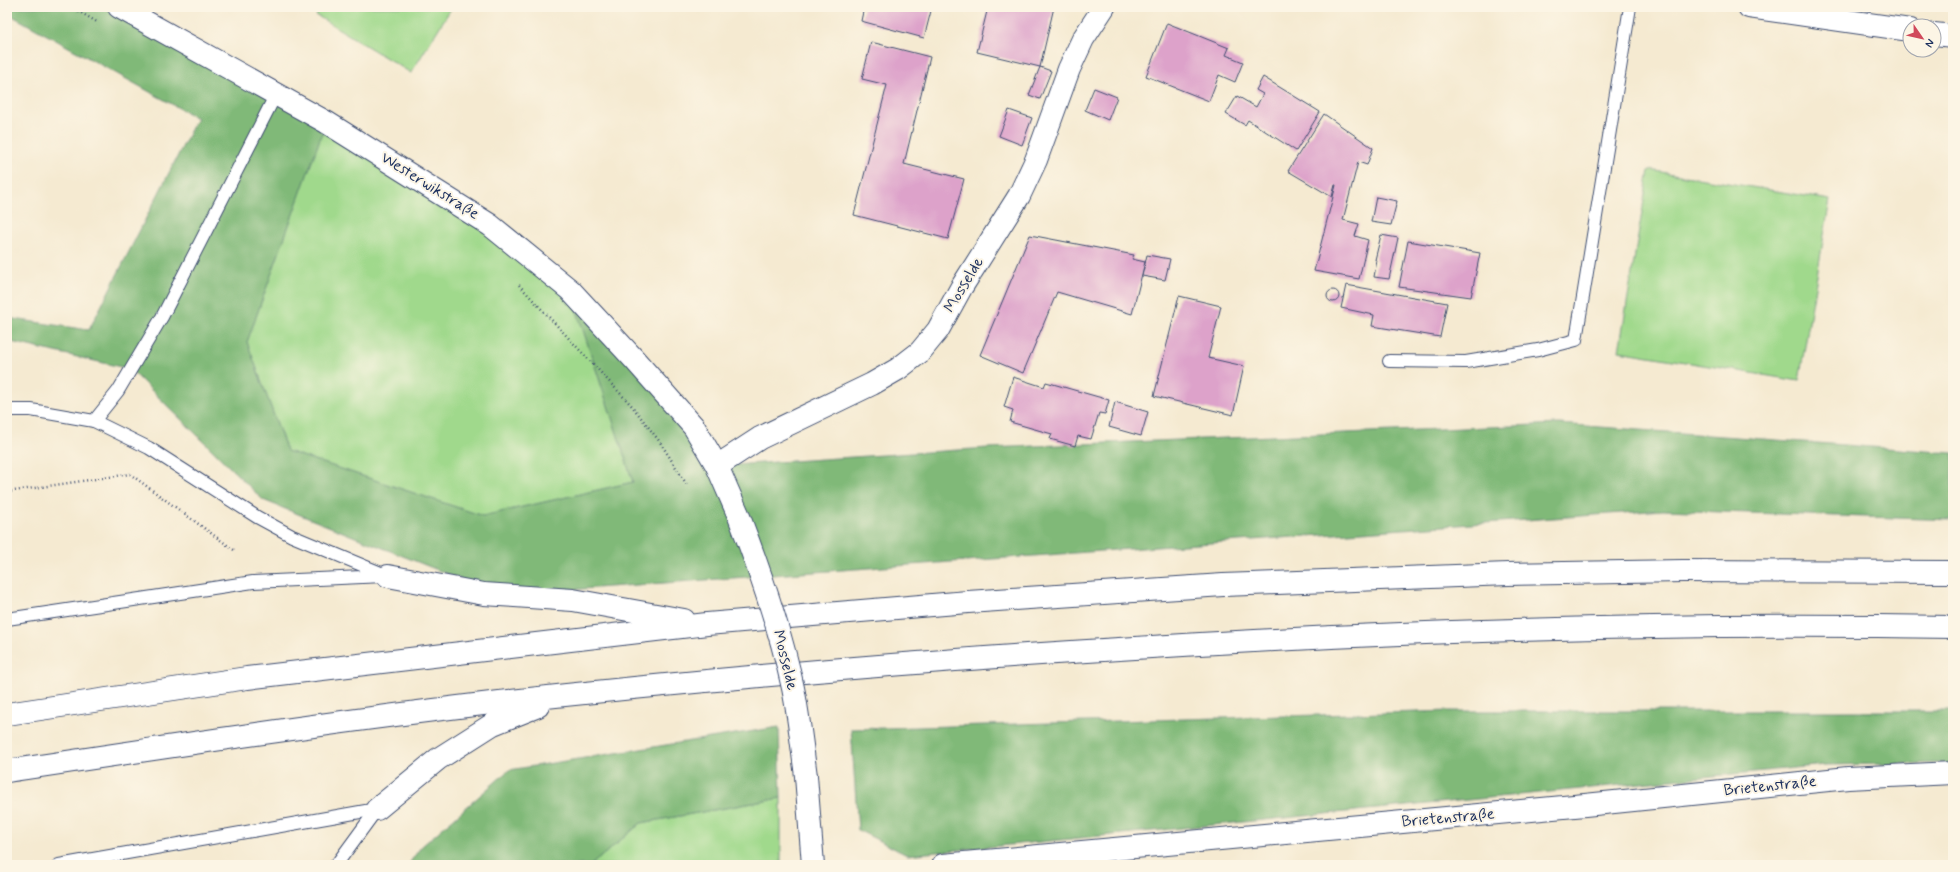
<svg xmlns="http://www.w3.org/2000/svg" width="1960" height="872" viewBox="0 0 1960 872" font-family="Mynerve,sans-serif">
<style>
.green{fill:#a0d98c;stroke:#5e8475}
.forest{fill:#80b978;stroke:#4e746b}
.building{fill:#dda2ca}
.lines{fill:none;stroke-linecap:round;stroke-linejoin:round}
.service-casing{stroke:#3c4b6f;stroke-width:14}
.minor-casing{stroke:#3c4b6f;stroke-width:24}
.tertiary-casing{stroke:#3c4b6f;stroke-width:24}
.motorway-casing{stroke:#3c4b6f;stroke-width:24}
.path{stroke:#3c4b6f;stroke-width:2.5;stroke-dasharray:1 3;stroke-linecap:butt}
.service{stroke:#fff;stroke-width:12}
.minor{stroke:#fff;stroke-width:22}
.tertiary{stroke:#fff;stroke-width:22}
.motorway{stroke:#fff;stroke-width:22}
.tertiary-bridge-casing{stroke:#3c4b6f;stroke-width:24;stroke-linecap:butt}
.tertiary-bridge{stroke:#fff;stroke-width:22}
.labels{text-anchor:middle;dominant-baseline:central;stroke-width:4;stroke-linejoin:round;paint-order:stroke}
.street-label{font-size:16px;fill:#1b2f5e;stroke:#fcf5e5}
</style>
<rect width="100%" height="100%" fill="#fcf5e5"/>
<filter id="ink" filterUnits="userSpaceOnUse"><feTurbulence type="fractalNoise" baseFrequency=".025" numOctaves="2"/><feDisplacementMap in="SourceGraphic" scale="8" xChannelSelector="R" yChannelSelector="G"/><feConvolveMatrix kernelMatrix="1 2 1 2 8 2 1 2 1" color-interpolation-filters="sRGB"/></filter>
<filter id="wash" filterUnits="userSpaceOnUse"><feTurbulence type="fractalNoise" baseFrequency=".012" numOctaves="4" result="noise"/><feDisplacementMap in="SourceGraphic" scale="16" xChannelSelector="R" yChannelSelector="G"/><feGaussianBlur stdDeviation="0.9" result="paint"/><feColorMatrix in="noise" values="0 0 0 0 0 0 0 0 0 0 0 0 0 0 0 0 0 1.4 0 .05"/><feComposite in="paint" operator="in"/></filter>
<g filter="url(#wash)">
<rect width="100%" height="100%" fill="#f5ead1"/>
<g class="green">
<polygon points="321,7 452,7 411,73 316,15"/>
<polygon points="326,122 570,290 633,482 483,516 287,451 247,342"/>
<polygon points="1649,170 1830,200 1799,381 1619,351"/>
<polygon points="781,798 781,865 591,865 641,823"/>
</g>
<g class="forest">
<polygon points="7,7 119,7 326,122 247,342 287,451 483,516 633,482 570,290 717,466 988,448 1559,424 1953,453 1953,520 1663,510 500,595 263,500 130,369 7,341 7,318 89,330 197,118 7,13"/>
<polygon points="1451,711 1953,711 1953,763 1825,765 907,855 858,830 851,729"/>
<polygon points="779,727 781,798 641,823 591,865 408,865 421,847 509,770"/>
</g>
<g id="blocks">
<g class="building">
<polygon points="864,7 932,7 924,38 861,21"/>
<polygon points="988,7 1054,7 1040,67 1051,71 1040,99 1029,95 1040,67 977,52"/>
<polygon points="1167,23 1229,48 1226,55 1243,62 1235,82 1219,75 1209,101 1146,76"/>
<polygon points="871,42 930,57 904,164 964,179 948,239 854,215 887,85 862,79"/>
<polygon points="1263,77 1320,112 1296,151 1248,120 1245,125 1226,114 1237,96 1256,107 1263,94 1256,90"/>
<polygon points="1094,88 1117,97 1108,120 1085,110"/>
<polygon points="1009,110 1032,118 1022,145 999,136"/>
<polygon points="1324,114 1373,148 1367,165 1358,162 1343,220 1359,224 1355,236 1368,240 1359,279 1314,271 1336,185 1335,185 1332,197 1288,171"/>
<polygon points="1376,197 1397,201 1391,225 1371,222"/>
<polygon points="1030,235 1134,255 1132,259 1145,262 1132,314 1057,292 1023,373 980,355"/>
<polygon points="1381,235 1398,238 1389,279 1374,277 1377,260 1375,260"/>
<polygon points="1408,241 1480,253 1471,297 1399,287"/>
<polygon points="1147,255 1170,259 1165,280 1142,276"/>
<polygon points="1346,285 1447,303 1440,337 1372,326 1374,315 1341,308"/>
<circle cx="1333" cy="296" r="6"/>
<polygon points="1179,296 1221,306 1208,358 1244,366 1233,415 1154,396"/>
<polygon points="1013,377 1044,387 1046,382 1109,400 1105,414 1099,413 1091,439 1078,436 1075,446 1050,439 1052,434 1010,422 1013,410 1004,407"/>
<polygon points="1115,402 1148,412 1141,436 1109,427"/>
</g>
</g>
</g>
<g filter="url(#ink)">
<use href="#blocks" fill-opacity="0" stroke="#3c4b6f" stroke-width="1"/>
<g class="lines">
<g class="service-casing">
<g id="service">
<polyline points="1389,361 1466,362 1538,350 1576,340 1630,7"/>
<polyline points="7,410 31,410 94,421 149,448 257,517 292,536 388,576"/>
<polyline points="94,421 118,391 162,317 276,94"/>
<polyline points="7,619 253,582 384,576"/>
<polyline points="59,865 377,809"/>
<polyline points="336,865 377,809"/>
</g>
</g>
<g class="minor-casing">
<g id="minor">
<polyline points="1749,7 1910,30"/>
<polyline points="1934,34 1953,36"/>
<polyline points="717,466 760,438 872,384 898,369 920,352 938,330 961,288 1019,196 1036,160 1069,69 1083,39 1104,7"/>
<polyline points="943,865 1585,805 1848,778 1953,773"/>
</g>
</g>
<g class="tertiary-casing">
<g id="tertiary">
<polyline points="119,7 326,122 490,225 570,290 633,358 694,427 717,466 738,514"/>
<polyline points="806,776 813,865"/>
</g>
</g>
<g class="motorway-casing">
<g id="motorway">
<polyline points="388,576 484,594 573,600 684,620"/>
<polyline points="7,714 247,678 707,624 968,602 1223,585 1508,574 1683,571 1953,572"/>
<path d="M7 771C166 747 324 723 483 704 695 680 907 662 1119 649 1397 631 1675 622 1953 627"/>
<polyline points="377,809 438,759 493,724 538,706"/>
</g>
</g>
<g class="path">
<polyline points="71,7 97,22"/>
<polyline points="519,285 632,406 660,442 687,485"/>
<polyline points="7,492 130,474 234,550"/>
</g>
<use href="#service" class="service"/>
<use href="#minor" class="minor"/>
<use href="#tertiary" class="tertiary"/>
<use href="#motorway" class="motorway"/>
<g class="tertiary-bridge-casing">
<path id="tertiary-bridge" d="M738 514C760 571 780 628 793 688 799 717 802 747 806 776"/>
</g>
<use href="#tertiary-bridge" class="tertiary-bridge"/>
</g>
</g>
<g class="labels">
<g class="street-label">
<text transform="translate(430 186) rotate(32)">Westerwikstraße</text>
<text transform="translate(964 285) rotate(-59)">Mosselde</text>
<text transform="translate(785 660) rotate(76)">Mosselde</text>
<text transform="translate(1770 786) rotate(-6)">Brietenstraße</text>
<text transform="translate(1448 818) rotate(-5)">Brietenstraße</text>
</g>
</g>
<rect width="1960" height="872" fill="none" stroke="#fcf5e5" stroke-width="24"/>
<g transform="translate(1922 38) rotate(124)"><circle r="19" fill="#fcf5e5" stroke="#a2a6af"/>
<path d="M0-3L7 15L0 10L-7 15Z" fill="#d1495b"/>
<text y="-6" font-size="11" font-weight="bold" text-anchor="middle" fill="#1b2f5e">N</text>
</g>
</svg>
